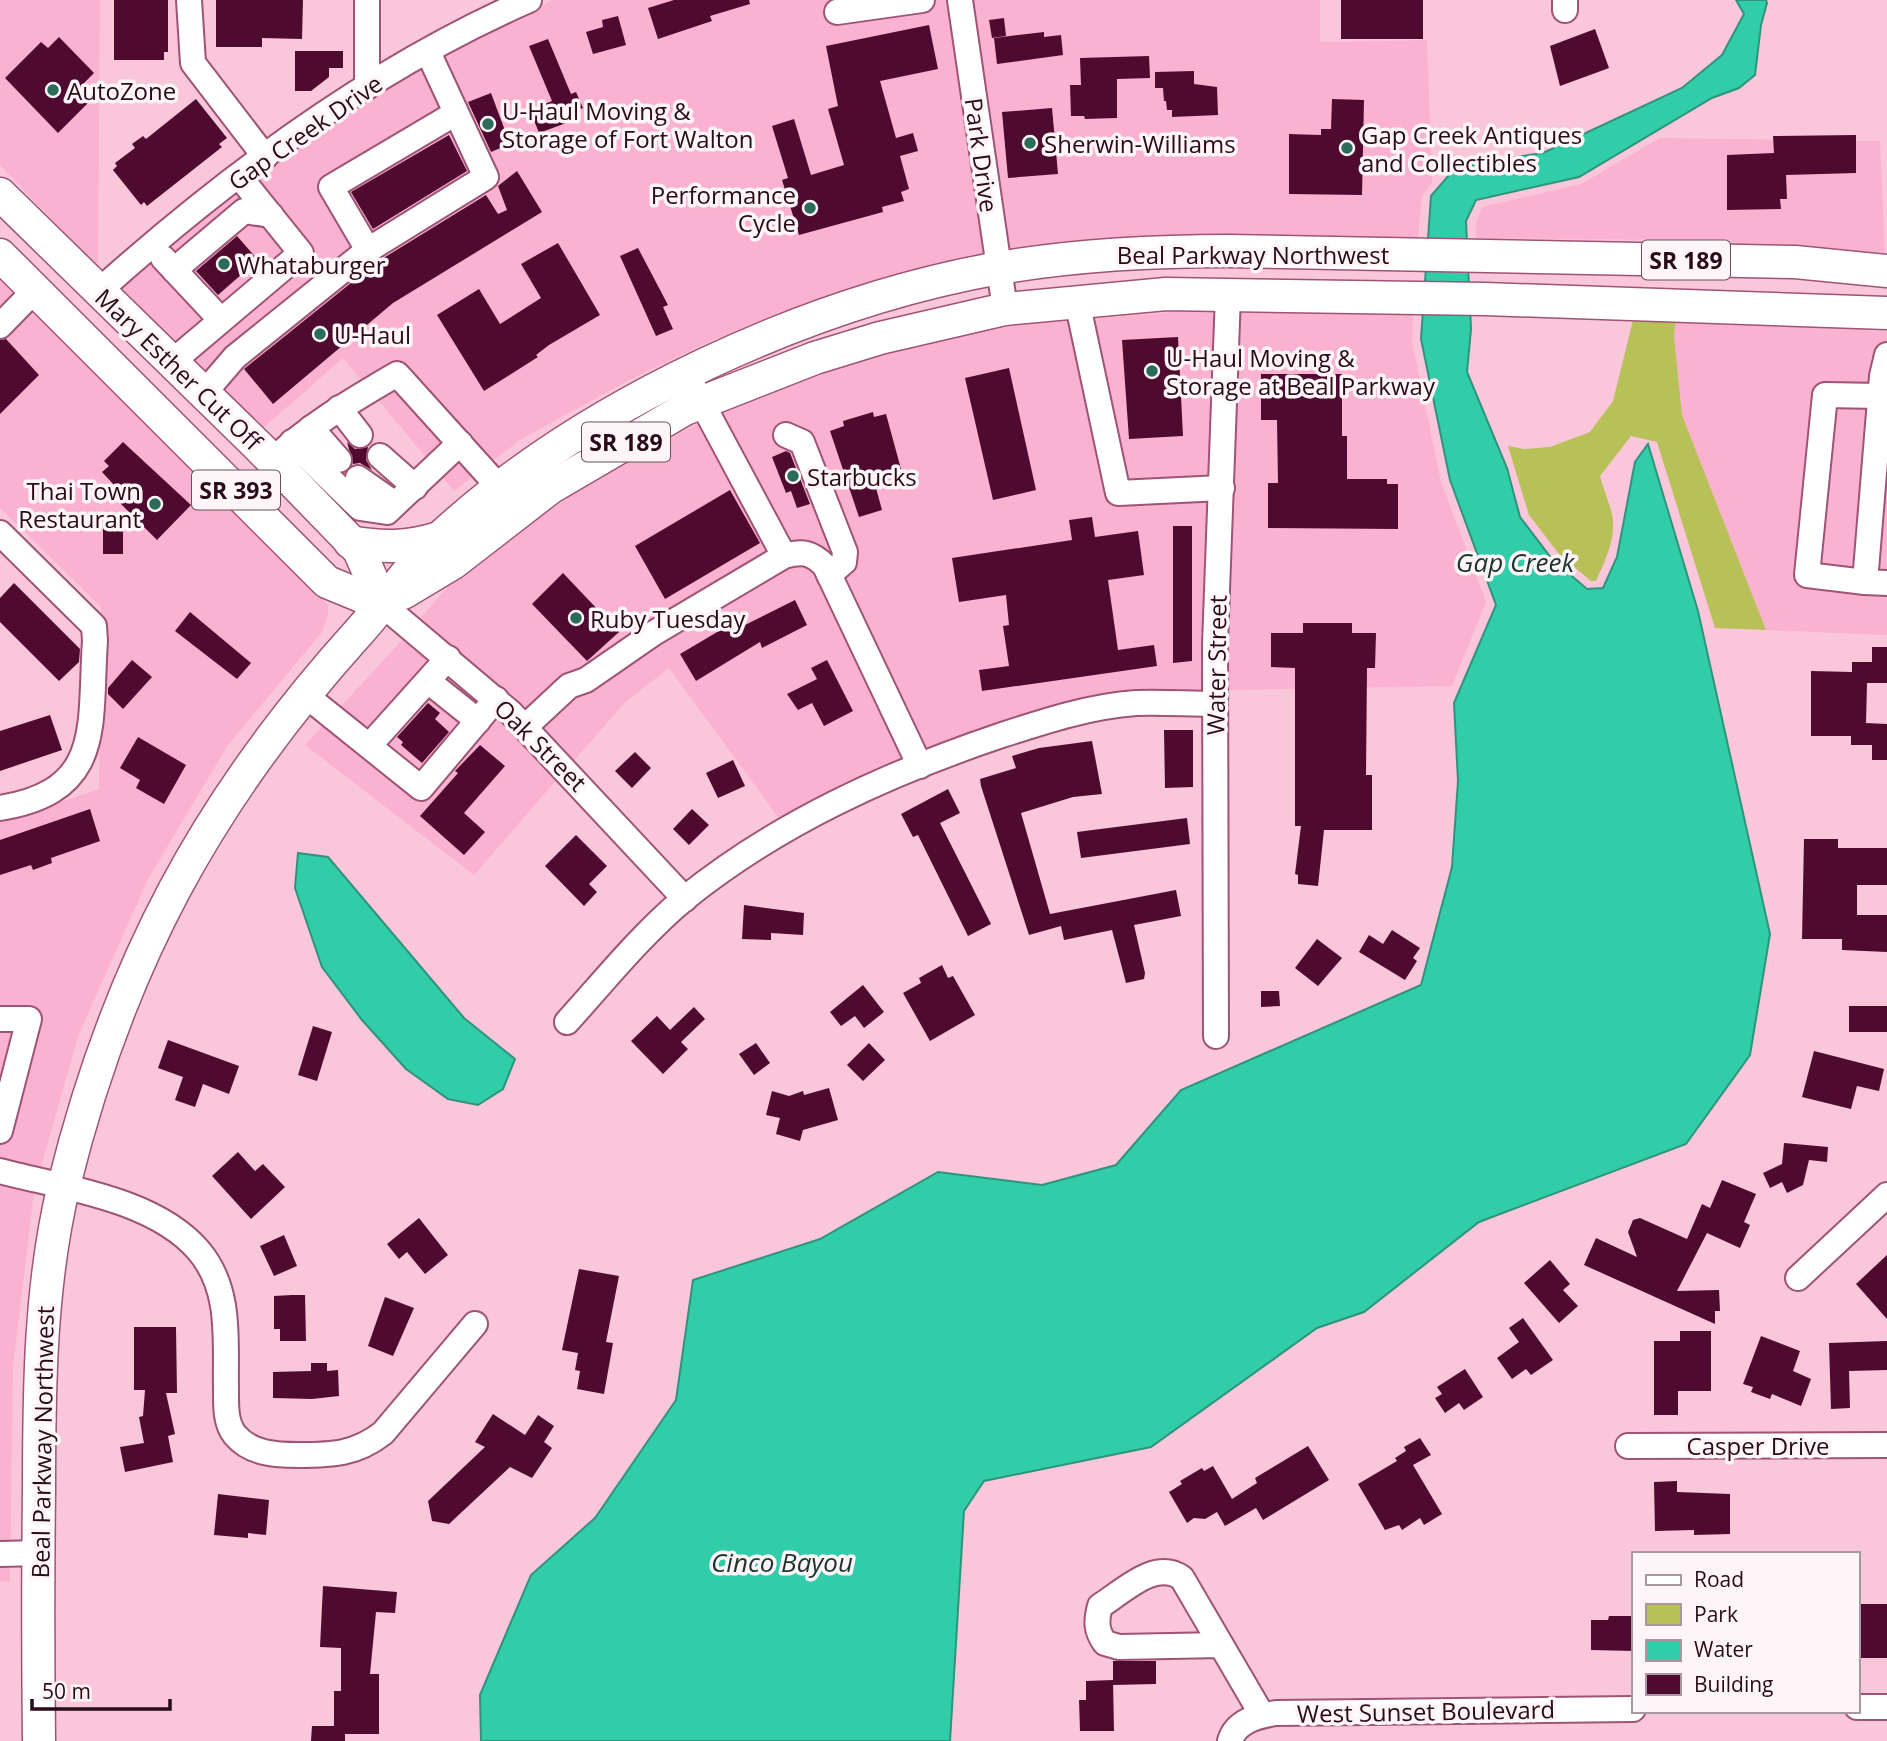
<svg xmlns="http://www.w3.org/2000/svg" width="1887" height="1741" viewBox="0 0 1887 1741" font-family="'Open Sans',sans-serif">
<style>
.built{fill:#fbb2d0}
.green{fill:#b8c058}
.water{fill:#31cda9;stroke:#2f937e;stroke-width:2}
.building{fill:#4f0a30}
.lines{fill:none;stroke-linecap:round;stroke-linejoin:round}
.minor-casing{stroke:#9e5475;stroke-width:28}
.major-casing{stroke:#9e5475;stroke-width:35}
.minor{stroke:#fff;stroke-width:24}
.major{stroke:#fff;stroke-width:32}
.poi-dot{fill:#2a6b5a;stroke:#fef5f8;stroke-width:2.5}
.labels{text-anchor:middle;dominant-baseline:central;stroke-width:7;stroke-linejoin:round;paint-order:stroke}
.shield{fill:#fef5f8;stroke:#69515c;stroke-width:2}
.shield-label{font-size:23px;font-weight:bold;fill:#290b19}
.poi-label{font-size:24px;fill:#290b19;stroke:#fef5f8;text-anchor:start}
.street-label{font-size:24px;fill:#290b19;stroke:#fef5f8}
.water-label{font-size:26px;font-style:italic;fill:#1c342d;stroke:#fef5f8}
</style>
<rect width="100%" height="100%" fill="#f9c6da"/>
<g class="built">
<polygon points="0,0 100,0 98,268 0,165"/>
<polygon points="552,0 950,0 985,256 889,276 713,340 631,379 520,440 454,491 343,358 263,428 118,287 163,246 279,159 370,97 377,97 377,92 441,55"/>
<polygon points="971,0 1320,0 1320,42 1427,40 1432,182 1422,196 1418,238 1226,238 1006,252"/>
<polygon points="1660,138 1880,141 1885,258 1662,240 1476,238 1476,223 1482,207 1581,184"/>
<polygon points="0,278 328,605 328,616 322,632 228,745 148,879 78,1036 34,1192 13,1367 10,1582 0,1581 0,823 99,789 101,607 0,508"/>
<polygon points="1184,311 1218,311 1205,691 1136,694 781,821 669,668 624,703 573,762 418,621 452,582 598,476 732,406 894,349 1019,325"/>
<polygon points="1239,311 1413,311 1412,341 1441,482 1486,602 1452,686 1226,690"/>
<polygon points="1676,317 1791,322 1887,332 1887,635 1766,630 1682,415 1674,336"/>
<polygon points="406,636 475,693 559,777 474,875 305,745"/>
</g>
<path class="green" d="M1634 316 1676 317 1674 336 1682 415 1766 630 1715 628 1657 442 1631 436 1600 476C1603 489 1609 501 1612 514 1617 537 1605 561 1596 581H1591L1559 554 1529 515 1508 446 1524 449 1550 447 1590 432 1613 401Z"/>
<g class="water">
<polygon points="1736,0 1766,0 1767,3 1761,25 1755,75 1739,88 1712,98 1579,177 1476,200 1466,221 1471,329 1467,372 1507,468 1520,517 1552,559 1587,589 1603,588 1617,557 1635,462 1648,444 1698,611 1770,934 1750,1055 1686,1144 1479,1222 1364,1312 1317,1328 1151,1447 984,1481 964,1511 950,1741 481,1741 480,1695 531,1575 595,1518 676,1400 693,1280 820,1239 938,1172 1042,1185 1116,1165 1181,1090 1421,985 1452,867 1458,781 1454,703 1496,605 1450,480 1421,339 1431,196 1449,175 1479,162 1543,153 1682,88 1722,55 1744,14"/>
<polygon points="298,853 328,857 464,1018 515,1059 503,1089 478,1105 448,1099 406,1069 362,1020 322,967 295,888"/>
</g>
<g class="building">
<polygon points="114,0 168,0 168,52 164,52 164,60 114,60"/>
<polygon points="216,0 303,0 302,39 262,38 262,47 216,47"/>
<polygon points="674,0 749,0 750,4 710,16 712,21 658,39 648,8"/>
<rect x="1341" y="0" width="82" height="39"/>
<polygon points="618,16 626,45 593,54 586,32 603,27 602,20"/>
<polygon points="1004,18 1006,36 992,38 989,20"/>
<polygon points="929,25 938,69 880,81 896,138 913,133 918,151 900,156 909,189 901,192 904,201 882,207 883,212 799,235 782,180 788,178 772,126 794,119 811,175 844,165 828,109 838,106 826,46"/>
<polygon points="1595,29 1609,68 1560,86 1550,46"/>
<polygon points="1044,32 1044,37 1061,35 1063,55 997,64 994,38"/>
<polygon points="59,37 94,73 83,84 95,96 58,133 5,78 41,42 48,48"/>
<polygon points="548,39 571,94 576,92 583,108 566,115 569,122 539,133 530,110 552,101 529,46"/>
<polygon points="295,51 343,51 343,68 329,68 329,77 311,91 295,91"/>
<polygon points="1149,56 1150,78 1117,79 1117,118 1085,119 1084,116 1071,116 1070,85 1081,85 1080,58"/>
<polygon points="1194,71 1194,84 1217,87 1218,115 1172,117 1172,110 1167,110 1166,101 1164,101 1163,88 1155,88 1155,72"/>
<polygon points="491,93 510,144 491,152 468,102"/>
<polygon points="196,99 227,138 219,144 222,147 147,206 144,202 141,205 113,170 117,166 115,163 135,148 132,144 143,136 146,139"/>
<polygon points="1332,99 1364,100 1362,195 1289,194 1289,134 1321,135 1321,129 1331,129"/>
<polygon points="1052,108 1058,174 1008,178 1002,112"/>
<polygon points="449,135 467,171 373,229 351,192"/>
<polygon points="1856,135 1856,173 1786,175 1787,199 1780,199 1781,209 1727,210 1727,155 1774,153 1773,136"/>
<polygon points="517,171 542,212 393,303 273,404 244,369 377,262 486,195 498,214 507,210 498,186"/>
<polygon points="237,236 258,260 218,295 196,271"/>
<polygon points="558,243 600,315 549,345 536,355 538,357 484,391 437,315 479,289 500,324 541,298 521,264"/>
<polygon points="638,248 668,305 663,307 673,329 656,336 620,256"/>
<polygon points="1178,337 1183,436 1129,439 1122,340"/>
<polygon points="6,339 39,375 0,414 0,340"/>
<polygon points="1009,368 1036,490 993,500 965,378"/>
<polygon points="1261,374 1342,374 1342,436 1347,436 1347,479 1387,479 1387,484 1398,484 1398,529 1268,528 1268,483 1278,483 1277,420 1261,420"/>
<polygon points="873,412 874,417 886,414 901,469 873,477 882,510 859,517 830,431 844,426 843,421"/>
<polygon points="123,442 191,505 157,540 119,502 122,500 112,490 115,486 102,472 109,466 104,461"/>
<polygon points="347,442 355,449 368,447 366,460 372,470 360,463 353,464"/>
<polygon points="786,451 790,453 810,504 797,508 791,491 786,493 772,457"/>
<polygon points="730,490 760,543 665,599 635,546"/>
<polygon points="1092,517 1095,537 1138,531 1144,575 1108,580 1118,650 1154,645 1157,666 982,691 979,670 1009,666 1003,626 1009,625 1006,595 959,602 952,558 1072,540 1069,520"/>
<rect x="103" y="521" width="20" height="33"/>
<polygon points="1173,526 1192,526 1192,661 1173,663"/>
<polygon points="563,573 619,632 587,661 532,604"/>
<polygon points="14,583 80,649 79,662 59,681 0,622 0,598"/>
<polygon points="795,600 807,625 762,648 760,642 696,681 680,654 729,625 733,631"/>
<polygon points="190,612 251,663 237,679 175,631"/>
<polygon points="1303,623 1352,623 1352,633 1376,633 1375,668 1367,668 1366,775 1372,775 1372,830 1324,830 1318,886 1298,884 1298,875 1295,874 1301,826 1295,826 1295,668 1271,667 1271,633 1303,633"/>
<polygon points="1872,647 1887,647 1887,683 1867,683 1866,723 1887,724 1887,760 1872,760 1872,745 1851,745 1851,736 1811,736 1811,671 1852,672 1852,662 1872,662"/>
<polygon points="132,660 152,677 123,709 108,694 108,688"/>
<polygon points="827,660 853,711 824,726 812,703 798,710 787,694 817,679 811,668"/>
<polygon points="428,703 440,713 435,719 449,732 422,763 401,745 403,742 397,737"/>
<polygon points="50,715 62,750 0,771 0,731"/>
<polygon points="1164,730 1193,730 1193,787 1165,788"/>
<polygon points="138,737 186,765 164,804 136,788 140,780 120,768"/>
<polygon points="1092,741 1102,794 1073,797 1021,813 1050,914 1176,890 1181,916 1134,925 1145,973 1144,979 1126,983 1112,930 1064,940 1061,926 1029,935 981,786 980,779 1016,768 1012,756 1039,748"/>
<polygon points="480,745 505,766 464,813 485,832 464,855 420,816 458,773 455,771"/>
<polygon points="635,752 651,768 632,788 615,771"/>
<polygon points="733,760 745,786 718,798 706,773"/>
<polygon points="948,789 960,813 940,823 991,924 968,936 918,835 913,837 901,814"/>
<polygon points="90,809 100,841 51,858 52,863 33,870 31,865 0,875 0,840"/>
<polygon points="692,809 709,825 689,845 673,829"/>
<polygon points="1187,818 1190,844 1081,858 1077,832"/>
<polygon points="576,835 607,866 589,884 597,892 584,906 545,866"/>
<polygon points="1804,839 1838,839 1838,848 1887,848 1887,885 1857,885 1857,915 1887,915 1887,952 1842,950 1842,939 1802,939"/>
<polygon points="744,905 804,913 803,935 771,933 771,940 742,939"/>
<polygon points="1392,930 1420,948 1413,958 1417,961 1405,980 1359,952 1369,935 1383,944"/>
<polygon points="1317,939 1342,958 1318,986 1295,968"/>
<polygon points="942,965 948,978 953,976 975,1015 930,1041 903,993 921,983 919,978"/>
<polygon points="863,985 884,1012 864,1028 855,1016 841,1026 830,1012"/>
<polygon points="1261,991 1279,991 1280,1006 1261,1007"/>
<rect x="1849" y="1006" width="38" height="26"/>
<polygon points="694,1007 705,1019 681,1042 688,1049 663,1074 631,1041 657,1016 670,1030"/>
<polygon points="313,1026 332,1032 317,1081 298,1075"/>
<polygon points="168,1040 239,1066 229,1094 203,1084 195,1107 175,1100 183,1077 158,1068"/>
<polygon points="756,1043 770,1063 754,1075 739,1054"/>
<polygon points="869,1043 885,1060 863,1081 847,1065"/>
<polygon points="1814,1051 1884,1069 1879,1091 1857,1086 1851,1109 1802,1097"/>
<polygon points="829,1088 838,1120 803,1130 800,1141 776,1134 780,1118 766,1115 772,1091 789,1096 803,1091 804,1095"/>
<polygon points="1784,1143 1828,1147 1827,1162 1809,1160 1803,1185 1787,1193 1782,1182 1770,1188 1763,1173 1782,1164"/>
<polygon points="238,1152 255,1171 263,1164 285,1187 251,1219 212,1176"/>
<polygon points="1722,1180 1756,1194 1744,1222 1750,1225 1740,1248 1707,1233 1677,1291 1719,1290 1720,1311 1715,1311 1715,1324 1584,1265 1596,1238 1637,1257 1628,1232 1633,1220 1640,1218 1687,1239 1702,1204 1710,1208"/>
<polygon points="419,1218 448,1255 425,1274 407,1252 399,1259 387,1244"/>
<polygon points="284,1235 297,1266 274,1276 260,1246"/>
<polygon points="1887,1255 1887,1319 1856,1284"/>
<polygon points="1550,1260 1570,1284 1563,1290 1578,1306 1559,1323 1524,1283"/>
<polygon points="579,1269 619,1276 606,1342 613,1343 604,1394 577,1389 580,1371 575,1370 578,1353 562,1350"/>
<polygon points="292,1295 305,1295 306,1341 280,1341 280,1329 274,1329 274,1296"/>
<polygon points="385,1297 414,1308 393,1356 368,1346"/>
<polygon points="1523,1318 1553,1360 1531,1375 1526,1369 1512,1379 1497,1358 1519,1342 1509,1328"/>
<polygon points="134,1327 176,1327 177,1393 166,1393 175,1434 168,1436 173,1462 125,1472 120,1447 144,1443 139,1417 143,1416 145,1390 134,1390"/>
<polygon points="1680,1331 1711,1331 1711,1391 1678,1391 1678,1415 1654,1415 1654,1341 1680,1341"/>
<polygon points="1761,1336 1800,1351 1793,1371 1811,1379 1801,1406 1772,1394 1770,1399 1751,1392 1753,1387 1743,1384"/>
<polygon points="1887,1341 1887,1370 1849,1371 1850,1408 1831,1409 1829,1343"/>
<polygon points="311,1363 327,1363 327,1371 338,1370 339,1396 312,1399 273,1398 273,1372 311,1371"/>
<polygon points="1465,1369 1483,1397 1464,1410 1459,1403 1445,1413 1435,1398 1442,1394 1437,1387"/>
<polygon points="493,1414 525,1435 538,1415 554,1426 544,1442 552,1448 532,1478 510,1467 449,1524 432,1521 428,1501 485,1447 475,1442"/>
<polygon points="1420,1438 1431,1455 1413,1465 1442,1514 1424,1525 1420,1518 1402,1530 1399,1525 1385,1530 1358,1484 1397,1461 1395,1458 1406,1451 1404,1447"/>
<polygon points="1308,1446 1329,1480 1263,1520 1256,1508 1225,1526 1217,1512 1205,1519 1194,1518 1187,1523 1169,1492 1182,1484 1180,1481 1202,1468 1204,1471 1213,1466 1232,1499 1257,1483 1255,1478"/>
<polygon points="1677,1481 1677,1492 1730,1494 1730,1534 1694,1535 1694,1530 1655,1531 1654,1482"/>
<polygon points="218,1494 269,1500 266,1535 248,1533 248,1538 214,1535"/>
<polygon points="323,1586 397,1592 395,1613 376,1612 370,1674 379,1674 379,1734 345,1734 345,1741 311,1741 312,1726 334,1726 334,1691 341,1691 341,1648 320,1647"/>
<rect x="1857" y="1604" width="30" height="54"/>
<polygon points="1609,1616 1633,1616 1633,1651 1591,1650 1591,1620 1608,1620"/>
<polygon points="1113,1661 1156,1661 1156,1684 1113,1685"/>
<polygon points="1113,1680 1114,1731 1080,1731 1079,1700 1086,1700 1086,1681"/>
</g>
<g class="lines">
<g class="minor-casing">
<g id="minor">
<polyline points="189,0 193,63 265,157"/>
<polyline points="960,0 1005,309"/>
<polyline points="1565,0 1565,10"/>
<polyline points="837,12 922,0"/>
<polyline points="428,52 486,177 368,250 331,187 456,113"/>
<polyline points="367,87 367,0"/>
<polyline points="163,258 221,320"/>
<polyline points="174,270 244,211 271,215"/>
<path d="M99 291C226 177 371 69 529 0"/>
<polyline points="1077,301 1118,493 1222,488"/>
<polyline points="0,326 35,290"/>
<polyline points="1887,355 1882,376 1865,582 1887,583"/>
<polyline points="172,362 301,253 239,176"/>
<polyline points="694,388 784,556"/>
<polyline points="204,393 235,357 368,250"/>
<polyline points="339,408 360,435"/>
<polyline points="311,428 339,460"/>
<polyline points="786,435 802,442 845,552 844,562 829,575"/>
<polyline points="292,442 360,508 387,512 460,443"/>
<polyline points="380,456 415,487"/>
<path d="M272 461C309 425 353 400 397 374L499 487"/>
<polyline points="358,478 395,504"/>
<path d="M0 533 94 626 95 641C89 725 105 791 0 808"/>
<polyline points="1865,582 1807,575 1825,395 1880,396"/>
<polyline points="383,605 511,713 685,899"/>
<polyline points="428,681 478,721"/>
<polyline points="304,694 421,788 496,699"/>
<path d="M525 727 569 686 586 680 654 633 784 556C803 551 811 552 825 566L920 766"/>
<polyline points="369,746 448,658"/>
<polyline points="0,1019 29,1019 0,1131"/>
<path d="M567 1022C605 980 641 935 684 899 778 823 889 773 1002 735 1045 721 1091 706 1136 703 1162 702 1189 704 1215 704"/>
<polyline points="1216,1036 1215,644 1228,295"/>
<path d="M0 1171C64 1188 155 1199 199 1251 232 1290 225 1341 226 1389 226 1404 225 1423 235 1435 251 1454 276 1455 299 1455 333 1455 356 1454 383 1433L475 1324"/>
<polyline points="1798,1278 1887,1195"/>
<polyline points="1628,1446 1887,1445"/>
<polyline points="0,1554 39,1553"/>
<path d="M1221 1645 1119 1647 1105 1643C1096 1631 1096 1621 1100 1606 1124 1591 1155 1559 1182 1578L1262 1715"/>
<polyline points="1857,1707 1887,1707"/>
<path d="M1230 1741C1236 1721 1257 1716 1276 1713L1633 1709"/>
</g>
</g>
<g class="major-casing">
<g id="major">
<polyline points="0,194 259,447 359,550 383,605"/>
<polyline points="0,255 327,582 383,605"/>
<path d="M350 542C383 548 407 548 439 538"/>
<polyline points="403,593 453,563 550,488 685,409 815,358 880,338 1005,309 1166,294 1485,299 1887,313"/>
<path d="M39 1741C38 1657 38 1573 39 1490 39 1388 40 1284 64 1185 118 966 207 800 358 633 387 601 412 562 444 534 587 404 808 302 999 268 1075 255 1151 251 1228 251L1795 262 1887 271"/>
</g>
</g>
<use href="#minor" class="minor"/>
<use href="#major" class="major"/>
</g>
<g class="poi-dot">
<circle cx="53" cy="90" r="7"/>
<circle cx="488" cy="124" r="7"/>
<circle cx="1030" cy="143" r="7"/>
<circle cx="1347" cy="148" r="7"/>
<circle cx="810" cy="208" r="7"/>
<circle cx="224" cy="264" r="7"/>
<circle cx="320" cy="334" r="7"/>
<circle cx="1152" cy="371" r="7"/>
<circle cx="793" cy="476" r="7"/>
<circle cx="155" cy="504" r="7"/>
<circle cx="576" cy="618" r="7"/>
</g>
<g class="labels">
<g class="shield">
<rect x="1642" y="240.5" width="88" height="39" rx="5"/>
<rect x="582" y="422.5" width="88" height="39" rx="5"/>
<rect x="192" y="470.5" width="88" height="39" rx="5"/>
</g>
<g class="shield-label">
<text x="1686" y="260">SR 189</text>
<text x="626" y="442">SR 189</text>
<text x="236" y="490">SR 393</text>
</g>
<g class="poi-label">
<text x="67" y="90">AutoZone</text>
<text x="502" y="110">U-Haul Moving &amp;<tspan x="502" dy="28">Storage of Fort Walton</tspan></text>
<text x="1361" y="134">Gap Creek Antiques<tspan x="1361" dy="28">and Collectibles</tspan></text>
<text x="1044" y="143">Sherwin-Williams</text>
<text x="796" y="194" text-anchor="end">Performance<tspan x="796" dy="28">Cycle</tspan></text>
<text x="238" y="264">Whataburger</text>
<text x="334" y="334">U-Haul</text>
<text x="1166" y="357">U-Haul Moving &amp;<tspan x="1166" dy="28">Storage at Beal Parkway</tspan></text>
<text x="807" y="476">Starbucks</text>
<text x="141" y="490" text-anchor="end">Thai Town<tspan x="141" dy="28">Restaurant</tspan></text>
<text x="590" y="618">Ruby Tuesday</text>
</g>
<g class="street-label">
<text transform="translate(305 132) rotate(-35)">Gap Creek Drive</text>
<text transform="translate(982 155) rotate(82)">Park Drive</text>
<text x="1253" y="254">Beal Parkway Northwest</text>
<text transform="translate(179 369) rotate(44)">Mary Esther Cut Off</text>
<text transform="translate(1216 665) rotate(-89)">Water Street</text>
<text transform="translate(541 745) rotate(45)">Oak Street</text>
<text transform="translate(42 1442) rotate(-89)">Beal Parkway Northwest</text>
<text x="1758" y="1445">Casper Drive</text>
<text transform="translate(1426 1711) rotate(-1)">West Sunset Boulevard</text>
</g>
<g class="water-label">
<text x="1515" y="562">Gap Creek</text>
<text x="782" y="1562">Cinco Bayou</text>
</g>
</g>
<rect x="1632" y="1552" width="228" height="161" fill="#fef5f8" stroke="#a9979f" stroke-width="2"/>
<rect x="1646" y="1575" width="35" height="10" fill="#ffffff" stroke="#a9979f" stroke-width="2"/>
<text x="1694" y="1587" font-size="21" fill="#290b19">Road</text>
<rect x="1646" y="1604" width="35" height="21" fill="#b8c058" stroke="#a9979f" stroke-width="2"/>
<text x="1694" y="1622" font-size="21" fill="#290b19">Park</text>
<rect x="1646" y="1640" width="35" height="21" fill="#31cda9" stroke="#a9979f" stroke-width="2"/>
<text x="1694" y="1657" font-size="21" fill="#290b19">Water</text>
<rect x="1646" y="1674" width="35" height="21" fill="#4f0a30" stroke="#a9979f" stroke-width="2"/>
<text x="1694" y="1692" font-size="21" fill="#290b19">Building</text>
<path d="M32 1699v10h138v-10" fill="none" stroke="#290b19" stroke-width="3.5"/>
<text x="42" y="1699" font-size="21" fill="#290b19" stroke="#fef5f8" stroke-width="5" paint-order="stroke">50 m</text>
</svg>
